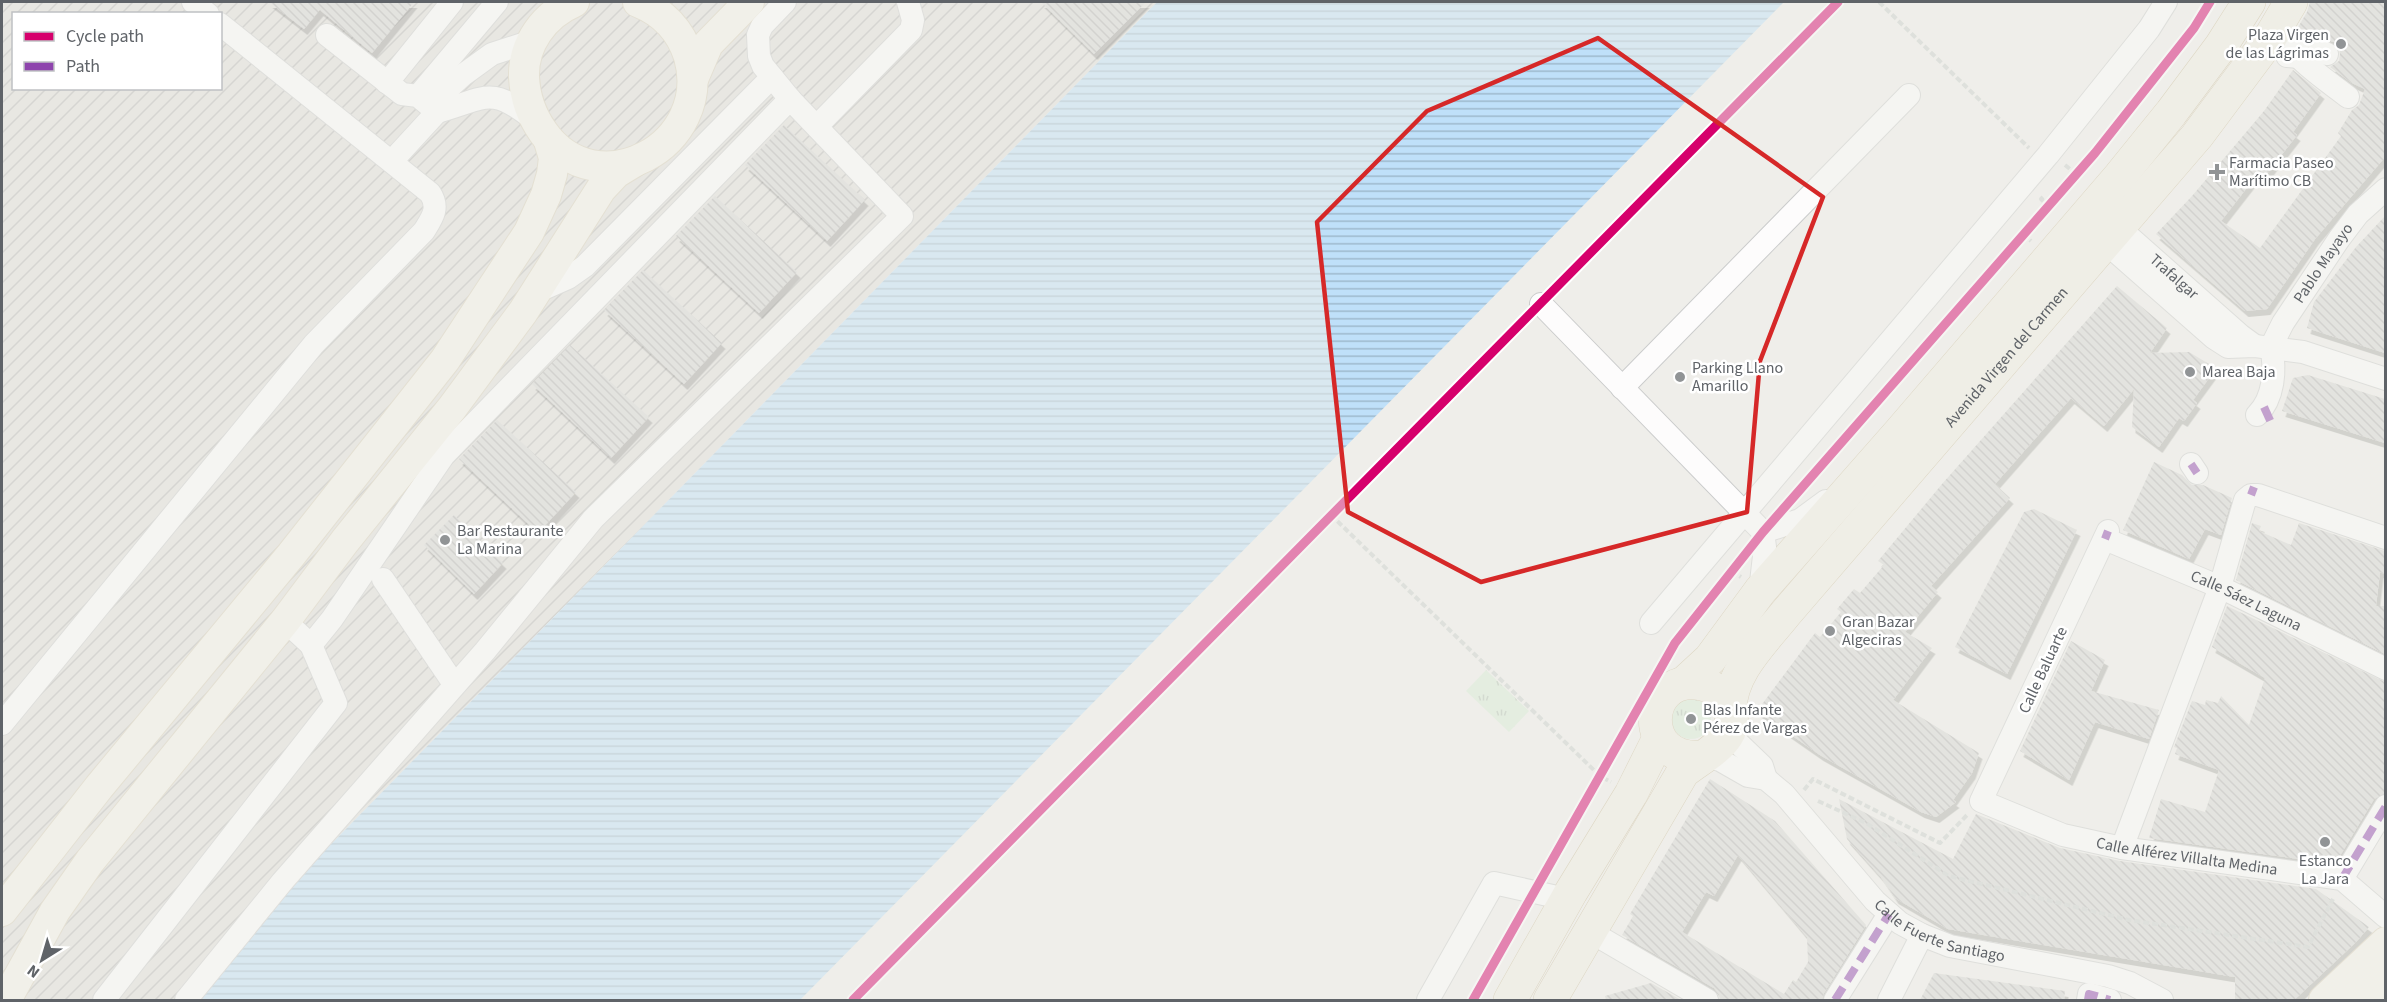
<svg xmlns="http://www.w3.org/2000/svg" width="2387" height="1002" viewBox="0 0 2387 1002" font-family="'Source Sans 3',sans-serif">
<style>
.industrial{fill:url(#industrial-furrows);fill-rule:evenodd}
.grass{fill:url(#grass-tufts)}
.water{fill:url(#water-rules)}
.building{fill:url(#building-back-hatch);fill-rule:evenodd;filter:url(#shadow)}
.lines{fill:none;stroke-linecap:round;stroke-linejoin:round}
.minor-casing{stroke:#cbcccc;stroke-width:24}
.major-casing{stroke:#d7ceb8;stroke-width:32}
.highway-casing{stroke:#c8b996;stroke-width:34}
.path{stroke:#cacfcc;stroke-width:4;stroke-dasharray:6 3;stroke-linecap:butt}
.minor{stroke:#fdfcfc;stroke-width:22}
.major{stroke:#f4f2e9;stroke-width:30}
.highway{stroke:#f0ede3;stroke-width:33}
.quiet{stroke:#8e44ad;stroke-width:8;stroke-dasharray:15 8;stroke-linecap:butt}
.cycleway-casing{stroke:#fff;stroke-width:13}
.cycleway{stroke:#d6006c;stroke-width:9}
.marked{fill:none;stroke:#d62828;stroke-width:4.5;stroke-linejoin:round}
.poi-dot{fill:#919496;stroke:#fff;stroke-width:2}
.labels{text-anchor:middle;dominant-baseline:central;stroke-width:5;stroke-linejoin:round;paint-order:stroke}
.poi-label{font-size:16px;fill:#5f6368;stroke:#fff;text-anchor:start}
.street-label{font-size:16px;fill:#5f6368;stroke:#fff}
</style>
<defs>
<pattern id="industrial-furrows" width="10" height="10" patternUnits="userSpaceOnUse" patternTransform="scale(1.5)"><rect width="10" height="10" fill="#dfddda"/><path d="M-1 1l2-2M0 10L10 0M9 11l2-2" fill="none" stroke="#b8b7b5"/></pattern>
<pattern id="grass-tufts" width="24" height="20" patternUnits="userSpaceOnUse" patternTransform="scale(1.5)"><rect width="24" height="20" fill="#d8ebd6"/><path d="M3 7l-1-3M5 7V3M7 7l1-3M15 17l-1-3M17 17v-4M19 17l1-3" fill="none" stroke="#b2c2b1"/></pattern>
<pattern id="water-rules" width="6" height="5" patternUnits="userSpaceOnUse" patternTransform="scale(1.5)"><rect width="6" height="5" fill="#bfe0f9"/><path d="M0 2.5h6" fill="none" stroke="#9eb9cd"/></pattern>
<pattern id="building-back-hatch" width="6" height="6" patternUnits="userSpaceOnUse" patternTransform="scale(1.5)"><rect width="6" height="6" fill="#d6d5d3"/><path d="M-1 5l2 2M0 0l6 6M5-1l2 2" fill="none" stroke="#b1b0af"/></pattern>
<filter id="shadow"><feDropShadow dx="3.5" dy="6" stdDeviation="0" flood-color="#0004"/></filter>
</defs>
<rect width="100%" height="100%" fill="#efeeea"/>
<path class="industrial" d="M2 2H1157L289 887 197 1000H2ZM14 14H220V88H14Z"/>
<g class="grass">
<polygon points="1486,670 1529,711 1509,732 1466,691"/>
<circle cx="1691" cy="719" r="20"/>
</g>
<polygon class="water" points="1157,2 1784,2 800,1000 197,1000 289,887"/>
<g class="building">
<polygon points="269,2 414,2 372,53 320,10 304,29"/>
<polygon points="1041,2 1146,2 1094,54"/>
<polygon points="2310,2 2385,2 2385,157 2315,239 2267,309 2245,311 2156,234 2192,196 2264,111 2293,70 2321,93 2293,132 2297,135 2262,180 2256,176 2221,221 2260,248 2341,136 2338,133 2352,110 2359,105 2365,89 2352,83 2330,67 2339,61 2340,54 2339,47 2334,42 2318,37 2302,40 2298,34 2297,29 2307,12"/>
<polygon points="784,125 865,200 827,241 745,165"/>
<polygon points="715,196 797,272 759,313 676,236"/>
<polygon points="2385,216 2385,353 2307,328 2314,302 2356,247"/>
<polygon points="643,270 722,343 684,384 604,310"/>
<polygon points="2117,286 2167,328 2150,353 2189,352 2209,364 2212,374 2193,400 2197,403 2184,421 2179,418 2159,447 2132,427 2134,389 2104,426 2071,398 1995,484 2010,498 1931,586 1938,592 1905,632 1932,648 1893,700 1979,753 1972,773 1953,800 1956,802 1936,817 1921,812 1820,755 1757,711 1815,633 1820,637 1841,612 1837,609 1854,589 1860,593 1884,565 1878,561 1942,484"/>
<polygon points="570,345 649,417 611,458 532,384"/>
<polygon points="2308,375 2385,399 2385,443 2282,411 2293,378"/>
<polygon points="497,420 576,492 538,533 459,459"/>
<polygon points="2154,462 2182,475 2192,485 2203,485 2232,498 2221,535 2205,529 2189,559 2123,530"/>
<polygon points="2034,509 2077,530 2007,674 1955,647 2024,512"/>
<polygon points="454,515 503,563 474,594 424,545"/>
<polygon points="2252,523 2261,526 2259,531 2291,545 2299,523 2385,551 2385,574 2380,572 2376,606 2385,606 2385,654 2236,580"/>
<polygon points="2227,606 2385,682 2385,793 2374,799 2335,864 2149,838 2161,799 2205,812 2219,770 2175,754 2177,748 2174,747 2192,701 2205,705 2206,700 2218,703 2221,696 2249,725 2265,678 2212,647"/>
<polygon points="2071,641 2105,660 2091,691 2159,710 2149,739 2095,722 2069,780 2020,751"/>
<path d="M1710 779 1775 821 1866 925 1824 993 1822 1000H1720L1719 994 1714 988 1622 935 1633 916 1630 914ZM1738 855 1807 937 1808 962 1796 982 1793 980 1784 994 1682 932 1706 892 1714 896Z"/>
<polygon points="1839,799 1953,859 1976,814 2060,848 2120,861 2316,889 2369,927 2356,942 2294,1000 2235,1000 2235,977 1948,929 1895,898 1881,877 1847,839"/>
<polygon points="1934,973 2065,991 2064,1000 1920,1000"/>
<polygon points="1651,983 1681,1000 1606,1000 1605,996"/>
</g>
<g class="lines">
<g class="minor-casing">
<g id="minor">
<polyline points="193,2 208,14"/>
<path d="M2285 13C2284 19 2283 26 2283 31 2286 55 2331 83 2348 97"/>
<polyline points="327,35 402,94 418,96 437,112"/>
<path d="M2287 56 2300 57C2308 49 2317 48 2327 54"/>
<polyline points="387,83 452,2"/>
<polyline points="418,96 497,2"/>
<path d="M437 112C485 99 490 84 534 120"/>
<polyline points="817,126 911,30 913,20 908,2"/>
<polyline points="392,161 437,112 441,95 463,75 492,54 532,41"/>
<path id="s1" d="M2109 219 2240 335 2255 346"/>
<polyline points="2106,243 2214,338 2228,347 2255,346 2303,352 2386,379"/>
<polyline points="534,293 568,278 585,266 772,77"/>
<polyline points="1541,304 1763,532"/>
<path id="s2" d="M2271 347 2283 323 2339 239 2358 214 2386 189"/>
<polyline points="1622,388 1909,95"/>
<path d="M2257 415C2274 398 2276 370 2271 347"/>
<polyline points="2191,464 2197,473"/>
<path id="s3" d="M2108 531 1981 801 2063 835 2122 848 2342 879 2386 917"/>
<path id="s4" d="M2105 539 2220 587 2386 669"/>
<polyline points="383,579 454,684"/>
<polyline points="1760,591 1765,547 1763,532 1800,520 1826,501"/>
<polyline points="285,621 311,645 332,619 444,455 790,99"/>
<polyline points="1651,623 2048,155 2149,29 2166,2"/>
<polyline points="1730,722 1737,742 1762,766 1766,779"/>
<path d="M2 724 314 344 424 231C432 218 440 208 430 193L220 24"/>
<path id="s5" d="M1705 756 1720 760 1748 776 1766 779 1784 794 1875 901 1900 923 1922 935 1950 946 2108 976 2130 983 2162 1000"/>
<polyline points="2122,848 2220,587 2245,500 2251,495 2258,495 2386,538"/>
<polyline points="2342,879 2386,806"/>
<polyline points="1589,931 1707,1000"/>
<polyline points="104,1000 336,703 311,645"/>
<polyline points="186,1000 282,882 485,651 593,519 902,216 790,99 763,66 759,56 758,35 762,26 785,2"/>
<polyline points="1428,1000 1494,883 1557,897 1571,892"/>
<polyline points="1835,1000 1889,914"/>
<polyline points="1889,1000 1922,935"/>
<polyline points="2088,1000 2089,994 2110,1000"/>
</g>
</g>
<g class="major-casing">
<g id="major">
<path d="M574 2C544 15 523 44 524 77 525 98 531 115 543 132 597 209 714 145 689 57 681 31 663 12 638 2"/>
<polyline points="693,79 708,44 749,2"/>
<polyline points="2,911 99,787 291,555 445,360 529,232 546,195 552,174 554,158 549,141"/>
<polyline points="6,1000 55,911 90,861 285,621 345,541 452,408 523,312 601,189 616,173 634,162"/>
<polyline points="2324,1000 2386,942"/>
<polyline points="2360,1000 2386,977"/>
</g>
</g>
<g class="highway-casing">
<g id="highway">
<polyline points="1684,683 1710,659 1760,591 1900,432 2120,176 2171,113 2221,46 2249,2"/>
<path id="s6" d="M1730 712C1729 673 1763 642 1786 613L2197 136 2268 41 2291 2"/>
<polyline points="1510,1000 1571,892 1631,794 1659,738"/>
<path d="M1550 1000 1683 772C1706 753 1750 736 1723 698 1717 689 1707 684 1696 683 1643 678 1639 762 1701 757"/>
</g>
</g>
<g class="path">
<polyline points="1879,2 2029,148"/>
<polyline points="2065,165 2076,174"/>
<polyline points="2043,197 2041,199 2048,206"/>
<polyline points="2023,234 2031,241"/>
<polyline points="1331,515 1600,776 1611,782"/>
<polyline points="1732,571 1741,577"/>
<polyline points="1804,790 1813,779 1940,843 1968,814"/>
<polyline points="1818,801 1866,823 1949,876 2129,920 2308,947 2333,899"/>
</g>
<use href="#minor" class="minor"/>
<use href="#major" class="major"/>
<use href="#highway" class="highway"/>
<g class="quiet">
<polyline points="2264,407 2273,427"/>
<polyline points="2191,464 2197,473"/>
<polyline points="2251,495 2254,487"/>
<polyline points="2105,539 2108,531"/>
<polyline points="2342,879 2386,806"/>
<polyline points="1835,1000 1889,914"/>
<polyline points="2088,1000 2089,994 2110,1000"/>
</g>
<g class="cycleway-casing">
<g id="cycleway">
<polyline points="853,1000 1838,2"/>
<polyline points="1473,1000 1675,643 1763,532 2095,153 2194,28 2210,2"/>
</g>
</g>
<use href="#cycleway" class="cycleway"/>
</g>
<path d="M0 0H2387V1002H0ZM1598 38 1823 197 1760 361 1747 512 1481 582 1348 512 1317 222 1427 111Z" fill="#efeeea" fill-opacity=".55" fill-rule="evenodd"/>
<path class="marked" d="M1598 38 1823 197 1760 361 1747 512 1481 582 1348 512 1317 222 1427 111Z"/>
<g class="poi-dot">
<circle cx="2341" cy="44" r="6"/>
<path d="M2214 163h6v6h6v6h-6v6h-6v-6h-6v-6h6z"/>
<circle cx="2190" cy="372" r="6"/>
<circle cx="1680" cy="377" r="6"/>
<circle cx="445" cy="540" r="6"/>
<circle cx="1830" cy="631" r="6"/>
<circle cx="1691" cy="719" r="6"/>
<circle cx="2325" cy="842" r="6"/>
</g>
<g class="labels">
<g class="poi-label">
<text x="2329" y="35" text-anchor="end">Plaza Virgen<tspan x="2329" dy="18">de las Lágrimas</tspan></text>
<text x="2229" y="163">Farmacia Paseo<tspan x="2229" dy="18">Marítimo CB</tspan></text>
<text x="1692" y="368">Parking Llano<tspan x="1692" dy="18">Amarillo</tspan></text>
<text x="2202" y="372">Marea Baja</text>
<text x="457" y="531">Bar Restaurante<tspan x="457" dy="18">La Marina</tspan></text>
<text x="1842" y="622">Gran Bazar<tspan x="1842" dy="18">Algeciras</tspan></text>
<text x="1703" y="710">Blas Infante<tspan x="1703" dy="18">Pérez de Vargas</tspan></text>
<text x="2325" y="861" text-anchor="middle">Estanco<tspan x="2325" dy="18">La Jara</tspan></text>
</g>
<g class="street-label">
<text stroke="none"><textPath href="#s2" startOffset="99">Pablo Mayayo</textPath></text>
<text stroke="none"><textPath href="#s1" startOffset="87">Trafalgar</textPath></text>
<text stroke="none"><textPath href="#s6" startOffset="454">Avenida Virgen del Carmen</textPath></text>
<text stroke="none"><textPath href="#s4" startOffset="154">Calle Sáez Laguna</textPath></text>
<text transform="translate(2043 670) rotate(-65)">Calle Baluarte</text>
<text stroke="none"><textPath href="#s3" startOffset="513">Calle Alférez Villalta Medina</textPath></text>
<text stroke="none"><textPath href="#s5" startOffset="303">Calle Fuerte Santiago</textPath></text>
</g>
</g>
<rect width="2387" height="1002" fill="none" stroke="#5f6368" stroke-width="6"/>
<rect x="12" y="12" width="210" height="78" fill="#ffffff" stroke="#bfc1c3" stroke-width="1.5"/>
<rect x="24" y="32" width="30" height="9" fill="#d6006c" stroke="#bfc1c3" stroke-width="1.5"/>
<text x="66" y="42" font-size="18" fill="#5f6368">Cycle path</text>
<rect x="24" y="62" width="30" height="9" fill="#8e44ad" stroke="#bfc1c3" stroke-width="1.5"/>
<text x="66" y="72" font-size="18" fill="#5f6368">Path</text>
<g transform="translate(42 960) rotate(217)" stroke="#ffffff" stroke-width="4.5" paint-order="stroke">
<path d="M0-4.5L10 22L0 15L-10 22Z" fill="#5f6368"/>
<text y="-9" font-size="16" font-weight="bold" text-anchor="middle" fill="#5f6368">N</text>
</g>
</svg>
